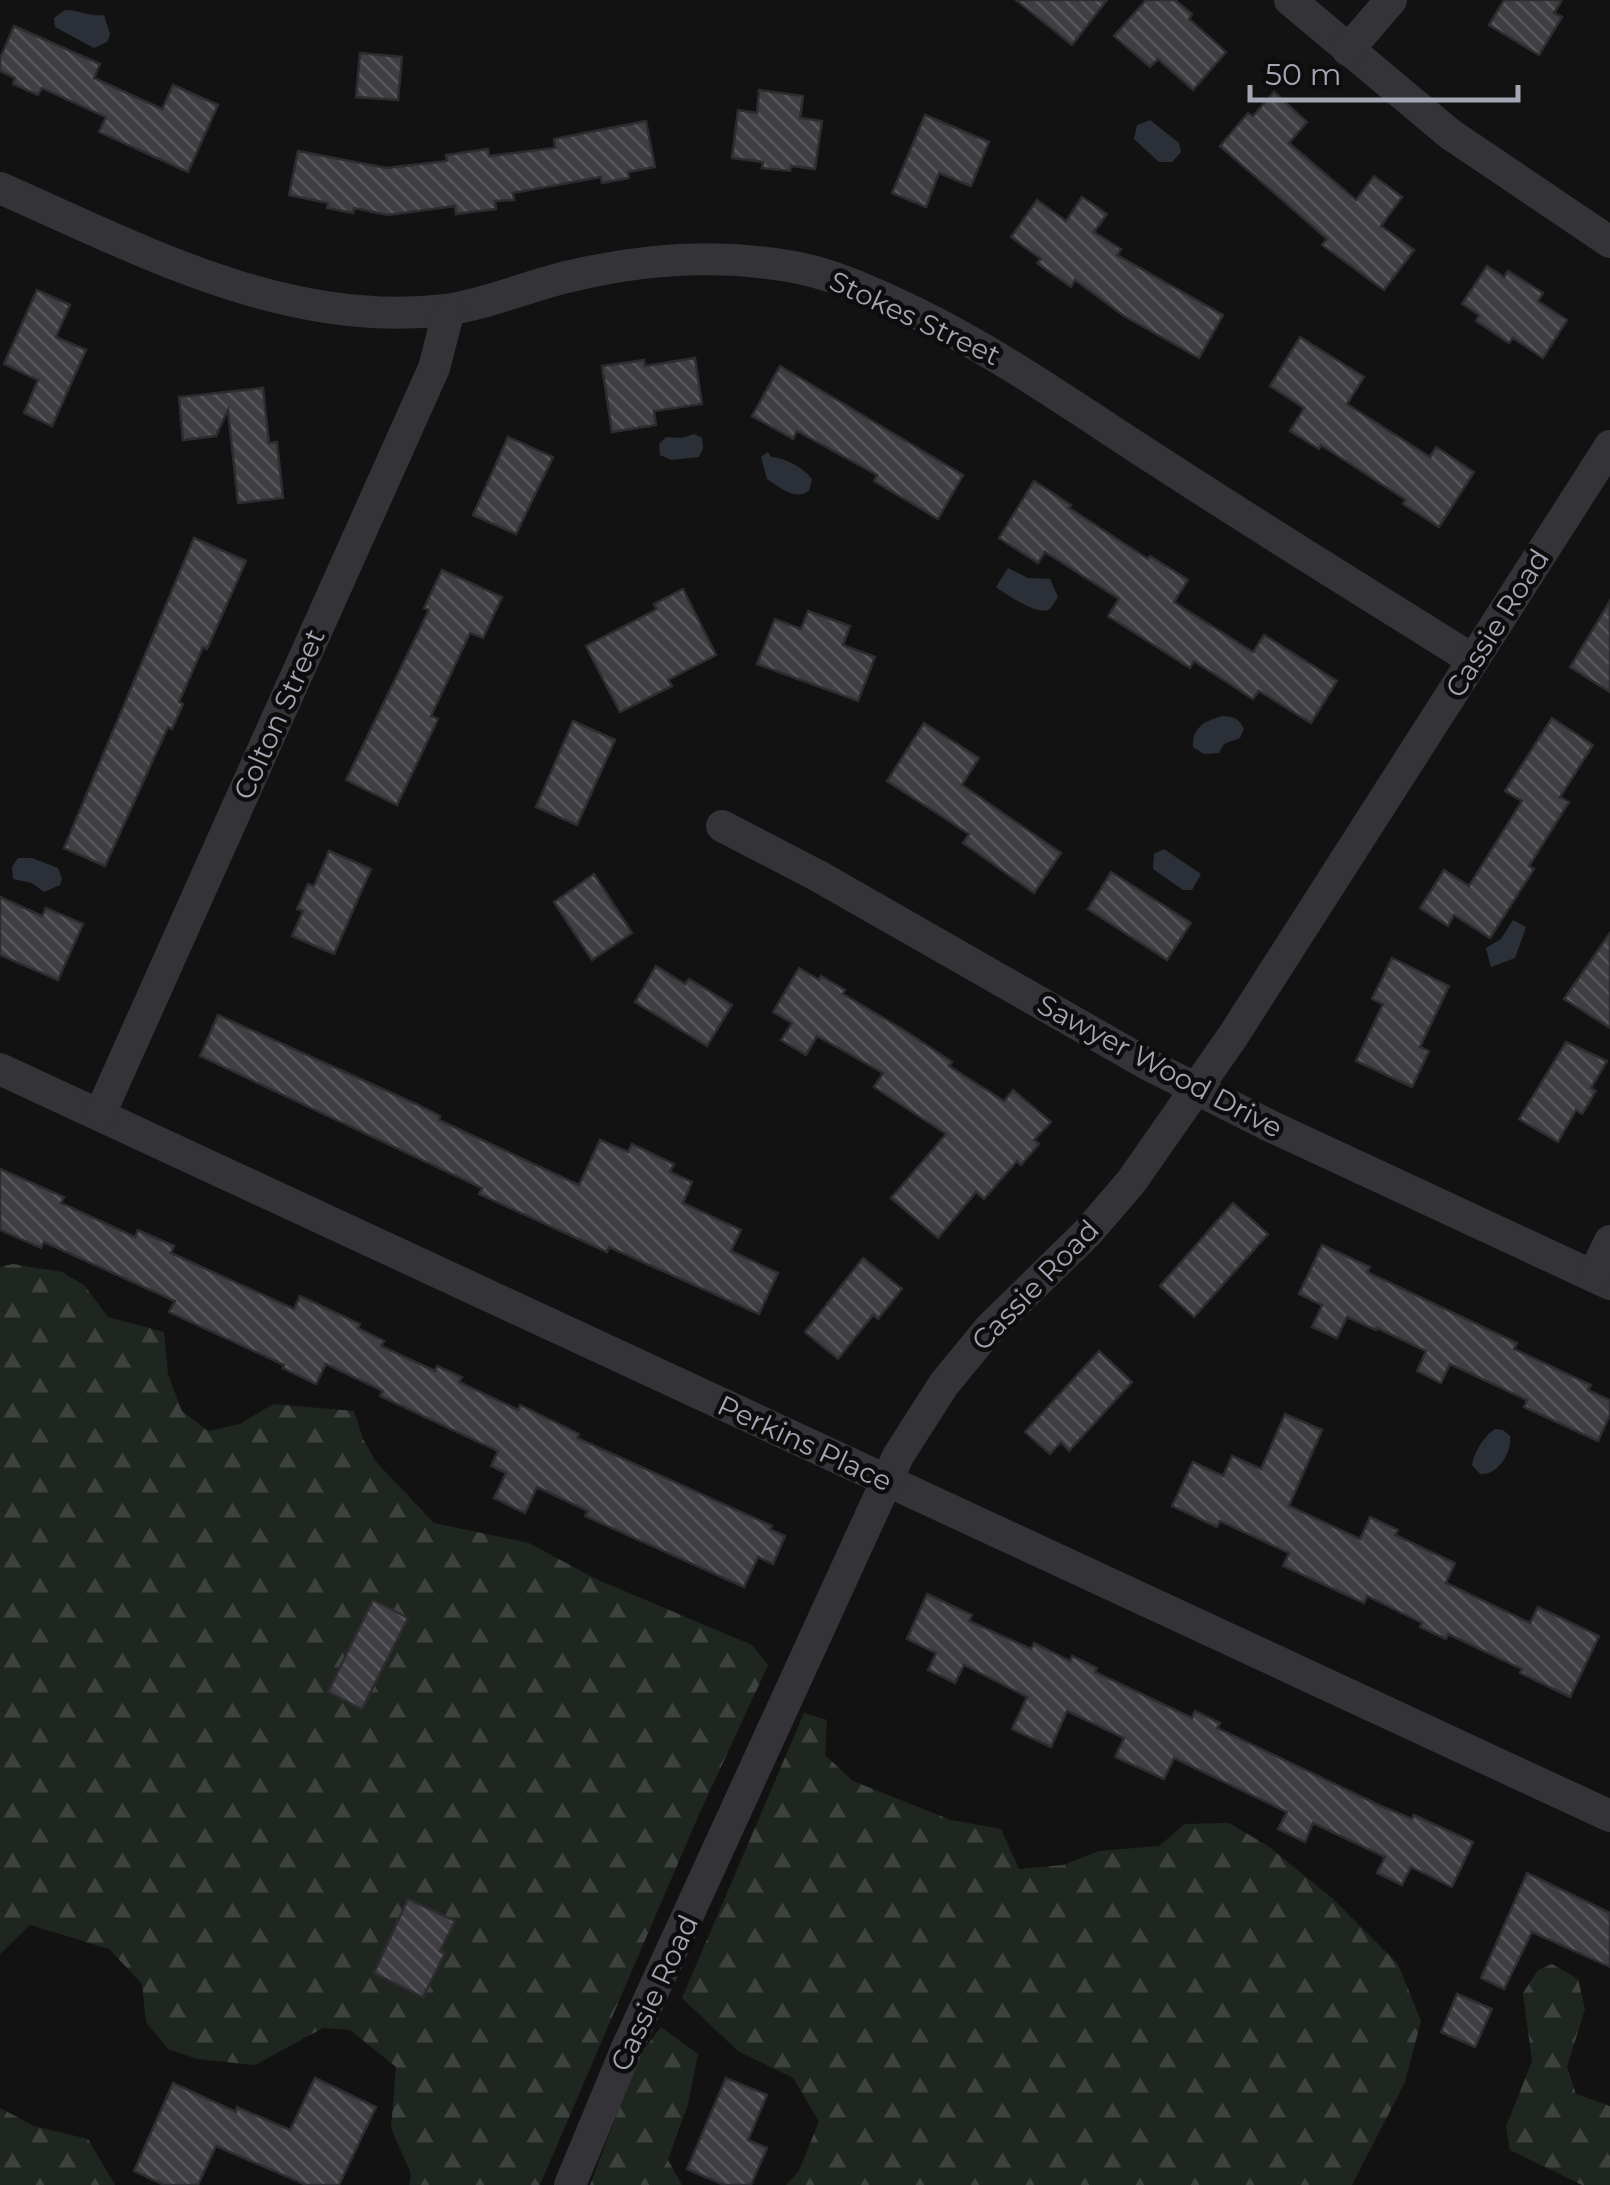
<svg xmlns="http://www.w3.org/2000/svg" width="1610" height="2185" viewBox="0 0 1610 2185" font-family="Montserrat,sans-serif">
<style>
.forest{fill:url(#forest-firs)}
.water{fill:#2b3038}
.building{fill:url(#building-back-hatch);stroke:#2d2c2f;stroke-width:2.5}
.lines{fill:none;stroke-linecap:round;stroke-linejoin:round}
.street{stroke:#333338;stroke-width:32}
.labels{text-anchor:middle;dominant-baseline:central;stroke-width:9;stroke-linejoin:round;paint-order:stroke}
.street-label{font-size:28px;fill:#a4a6b3;stroke:#0d0d0e}
</style>
<defs>
<pattern id="forest-firs" width="22" height="20" patternUnits="userSpaceOnUse" patternTransform="scale(2.5)"><rect width="22" height="20" fill="#1f2620"/><path d="M5 1l3.5 6h-7zM16 11l3.5 6h-7z" fill="#3d423e"/></pattern>
<pattern id="building-back-hatch" width="6" height="6" patternUnits="userSpaceOnUse" patternTransform="scale(2.5)"><rect width="6" height="6" fill="#3f3f43"/><path d="M-1 5l2 2M0 0l6 6M5-1l2 2" fill="none" stroke="#58585c"/></pattern>
</defs>
<rect width="100%" height="100%" fill="#121213"/>
<g class="forest">
<polygon points="13,1264 62,1272 84,1285 108,1317 164,1332 168,1374 182,1411 208,1431 240,1424 273,1404 354,1411 363,1439 376,1462 434,1523 529,1543 596,1579 752,1645 768,1665 697,1819 540,2185 409,2185 411,2174 391,2128 396,2067 350,2030 323,2028 255,2065 197,2059 168,2049 146,2022 142,1984 109,1949 30,1925 0,1954 0,1267"/>
<polygon points="804,1713 827,1720 825,1755 853,1781 951,1820 1001,1829 1019,1869 1063,1865 1099,1851 1159,1846 1185,1824 1229,1823 1268,1846 1332,1898 1398,1964 1421,2021 1405,2082 1352,2185 786,2185 799,2171 819,2121 793,2078 738,2051 682,1998"/>
<polygon points="1552,1964 1578,1979 1585,2009 1567,2067 1576,2094 1610,2106 1610,2185 1582,2185 1510,2150 1506,2127 1532,2061 1523,1993 1538,1970"/>
<polygon points="661,2027 698,2054 688,2104 668,2160 682,2185 590,2185 639,2056"/>
<polygon points="0,2108 34,2126 88,2139 115,2185 0,2185"/>
</g>
<g class="water">
<path d="M65 10C79 10 91 17 104 15L110 34 107 42 94 48 55 27 54 18Z"/>
<polygon points="1150,120 1179,143 1181,152 1172,162 1159,162 1134,139 1137,125"/>
<polygon points="694,434 702,438 703,448 699,457 671,460 660,455 659,444 666,437 682,438"/>
<path d="M768 452 771 457C784 457 804 468 812 479L809 491C794 501 780 487 767 479L761 457Z"/>
<path d="M1008 568 1028 578 1050 579 1058 597C1055 601 1053 607 1048 610 1036 615 1004 593 996 587Z"/>
<path d="M1223 716C1234 716 1239 719 1244 729L1240 738 1224 744 1219 753 1204 754 1193 747C1192 727 1206 720 1223 716Z"/>
<polygon points="1164,849 1201,874 1192,890 1183,890 1153,869 1154,854"/>
<polygon points="18,858 32,858 58,868 62,879 60,885 44,892 32,883 13,879 12,867"/>
<polygon points="1513,920 1526,927 1515,958 1491,967 1486,948 1501,939"/>
<path d="M1495 1429 1503 1430 1510 1436C1512 1452 1498 1476 1480 1474L1472 1465C1474 1452 1484 1436 1495 1429Z"/>
</g>
<g class="building">
<polygon points="1016,0 1107,0 1072,45"/>
<polygon points="1146,0 1175,0 1192,14 1189,19 1226,52 1193,90 1158,59 1150,67 1114,36"/>
<polygon points="1504,0 1562,0 1554,13 1562,17 1539,55 1489,25"/>
<polygon points="14,26 100,64 94,78 162,109 173,85 218,105 188,172 99,132 106,117 42,88 38,95 13,84 15,78 0,71 0,58"/>
<polygon points="360,53 402,57 398,100 356,97"/>
<polygon points="759,90 803,96 800,118 822,121 815,169 791,166 790,171 762,168 763,162 732,158 738,110 757,113"/>
<polygon points="1274,92 1307,122 1289,143 1356,200 1374,176 1402,197 1381,226 1414,250 1384,290 1322,245 1327,239 1220,146 1248,113 1253,116"/>
<polygon points="925,115 989,142 971,186 939,173 926,207 892,193"/>
<polygon points="646,121 655,167 628,172 629,178 602,183 601,177 513,193 514,200 495,201 496,209 456,214 455,206 388,215 354,208 353,213 327,208 328,203 289,195 298,151 386,168 447,161 446,155 488,149 489,156 555,148 554,139"/>
<polygon points="1082,197 1107,214 1094,232 1121,249 1117,255 1223,315 1199,358 1124,316 1075,280 1071,287 1037,263 1041,259 1011,237 1037,200 1066,221"/>
<polygon points="1487,266 1504,277 1508,271 1543,293 1538,301 1567,320 1543,358 1513,338 1509,343 1476,321 1479,315 1462,304"/>
<polygon points="37,290 70,305 56,337 86,350 52,426 24,413 38,380 4,364"/>
<polygon points="1300,337 1364,377 1347,404 1430,457 1436,447 1474,472 1439,527 1403,504 1406,500 1321,445 1319,449 1290,431 1304,408 1270,386"/>
<polygon points="695,358 702,404 654,411 656,425 612,432 602,366 644,360 645,366"/>
<polygon points="780,366 963,475 938,519 874,481 877,475 797,431 793,439 752,416"/>
<polygon points="263,388 269,443 277,442 283,498 238,503 228,410 216,436 183,440 179,397"/>
<polygon points="508,437 553,457 516,534 473,515"/>
<polygon points="1034,481 1071,505 1069,508 1148,559 1150,556 1188,580 1174,602 1253,652 1264,635 1337,681 1311,723 1259,691 1253,699 1194,661 1190,668 1108,616 1119,599 1045,552 1038,563 999,538"/>
<polygon points="194,538 246,561 207,649 203,647 179,702 183,704 172,729 168,727 105,866 64,848"/>
<polygon points="442,570 502,597 483,638 470,633 431,716 438,719 397,805 346,780 429,610 424,608"/>
<polygon points="683,589 716,655 668,680 672,686 620,712 586,646 657,609 654,604"/>
<polygon points="1610,601 1610,692 1570,667"/>
<polygon points="808,611 850,626 843,645 875,657 858,701 757,664 775,619 801,629"/>
<polygon points="1552,718 1593,745 1560,797 1569,802 1529,866 1534,869 1490,938 1454,915 1448,926 1420,908 1444,870 1469,886 1522,801 1505,791"/>
<polygon points="573,721 615,740 577,825 536,807"/>
<polygon points="924,723 979,758 962,785 1061,853 1034,893 963,843 969,834 887,781"/>
<polygon points="329,851 371,869 334,954 292,936 303,911 297,909 308,884 314,886"/>
<polygon points="1111,872 1191,923 1167,960 1088,909"/>
<polygon points="594,874 632,933 592,960 554,902"/>
<polygon points="0,897 42,916 46,908 83,924 58,980 0,955"/>
<polygon points="1610,933 1610,1028 1564,999"/>
<polygon points="1392,958 1449,986 1420,1047 1429,1051 1412,1087 1356,1061 1383,1004 1372,999"/>
<polygon points="656,966 685,984 689,979 732,1005 707,1046 635,1002"/>
<polygon points="799,968 819,980 821,976 845,990 843,994 907,1032 952,1062 949,1066 1004,1101 1013,1090 1051,1122 1034,1140 1039,1144 1021,1165 1017,1161 984,1199 976,1192 938,1238 891,1198 946,1134 874,1087 883,1073 817,1036 806,1055 781,1040 792,1023 773,1012"/>
<polygon points="218,1015 416,1104 440,1116 439,1120 579,1185 600,1140 628,1152 632,1144 674,1164 670,1172 692,1182 683,1203 741,1230 731,1251 778,1273 759,1314 609,1247 607,1252 479,1194 482,1188 200,1056"/>
<polygon points="1566,1042 1607,1061 1591,1088 1596,1091 1582,1114 1576,1110 1558,1142 1519,1119"/>
<polygon points="0,1169 64,1197 61,1203 135,1237 138,1230 174,1246 171,1253 294,1309 300,1296 360,1324 358,1328 384,1341 381,1346 435,1371 437,1366 462,1377 459,1382 518,1410 520,1405 579,1434 577,1438 772,1526 770,1529 785,1536 773,1564 758,1557 744,1587 585,1516 588,1511 537,1487 525,1513 494,1498 506,1473 491,1466 498,1451 380,1396 383,1391 326,1364 316,1384 283,1368 284,1365 169,1312 175,1301 44,1242 41,1248 0,1230"/>
<polygon points="1233,1203 1268,1234 1194,1317 1160,1286"/>
<polygon points="1322,1245 1370,1267 1367,1272 1517,1343 1514,1349 1591,1385 1588,1390 1610,1400 1610,1415 1598,1441 1524,1407 1527,1400 1450,1364 1441,1383 1417,1371 1426,1351 1377,1328 1376,1330 1347,1317 1337,1338 1312,1327 1322,1305 1299,1294"/>
<polygon points="863,1258 902,1289 878,1319 873,1315 838,1359 805,1332"/>
<polygon points="1099,1351 1132,1382 1069,1451 1061,1442 1050,1454 1025,1432"/>
<polygon points="1285,1414 1322,1430 1289,1506 1360,1539 1370,1517 1398,1530 1395,1535 1455,1563 1446,1583 1530,1623 1538,1607 1599,1636 1570,1697 1520,1673 1522,1669 1448,1634 1446,1639 1420,1627 1422,1623 1367,1596 1364,1603 1283,1566 1289,1553 1220,1521 1217,1527 1172,1506 1193,1462 1223,1476 1232,1456 1261,1469"/>
<polygon points="927,1594 972,1615 969,1621 1031,1649 1034,1643 1070,1661 1072,1656 1097,1668 1095,1672 1192,1718 1195,1711 1220,1723 1217,1728 1381,1806 1412,1819 1414,1815 1473,1842 1452,1887 1411,1867 1402,1885 1377,1873 1385,1857 1313,1823 1305,1842 1278,1829 1287,1812 1174,1758 1164,1779 1115,1757 1124,1738 1067,1711 1051,1747 1012,1729 1027,1697 964,1665 955,1683 928,1670 936,1653 907,1639"/>
<polygon points="373,1600 408,1618 362,1709 328,1692"/>
<polygon points="1527,1873 1610,1913 1610,1967 1532,1932 1504,1989 1481,1978"/>
<polygon points="408,1899 455,1921 440,1951 445,1953 423,1997 374,1973"/>
<polygon points="1457,1994 1492,2009 1475,2047 1441,2032"/>
<polygon points="315,2078 376,2107 339,2185 306,2185 216,2146 198,2185 164,2185 134,2171 173,2083 236,2112 237,2107 290,2130"/>
<polygon points="726,2078 767,2095 748,2140 767,2148 751,2185 724,2185 687,2169"/>
</g>
<g class="lines">
<g class="street">
<polyline points="1290,0 1450,134 1610,242"/>
<polyline points="1348,50 1391,0"/>
<path d="M0 188C141 250 287 329 446 310 488 304 530 285 571 276 642 259 717 254 788 266 826 272 860 287 895 303 989 346 1071 405 1158 461 1262 529 1368 594 1473 660"/>
<polyline points="722,826 820,877 1149,1065 1266,1124 1610,1284"/>
<polyline points="0,1069 1610,1816"/>
<polyline points="100,1114 434,368 449,310"/>
<polyline points="1593,1276 1610,1241"/>
<polyline points="570,2185 627,2048 898,1456 944,1384 990,1328 1088,1232 1131,1182 1233,1036 1610,446"/>
</g>
</g>
<g class="labels">
<g class="street-label">
<text transform="translate(915 318) rotate(25)">Stokes Street</text>
<text transform="translate(1497 623) rotate(-58)">Cassie Road</text>
<text transform="translate(279 714) rotate(-66)">Colton Street</text>
<text transform="translate(1160 1066) rotate(28)">Sawyer Wood Drive</text>
<text transform="translate(1035 1285) rotate(-46)">Cassie Road</text>
<text transform="translate(805 1443) rotate(25)">Perkins Place</text>
<text transform="translate(654 1993) rotate(-65)">Cassie Road</text>
</g>
</g>
<path d="M1250 85v15h268v-15" fill="none" stroke="#a4a6b3" stroke-width="5"/>
<text x="1265" y="85" font-size="30" fill="#a4a6b3" stroke="#0d0d0e" stroke-width="8" paint-order="stroke">50 m</text>
</svg>
